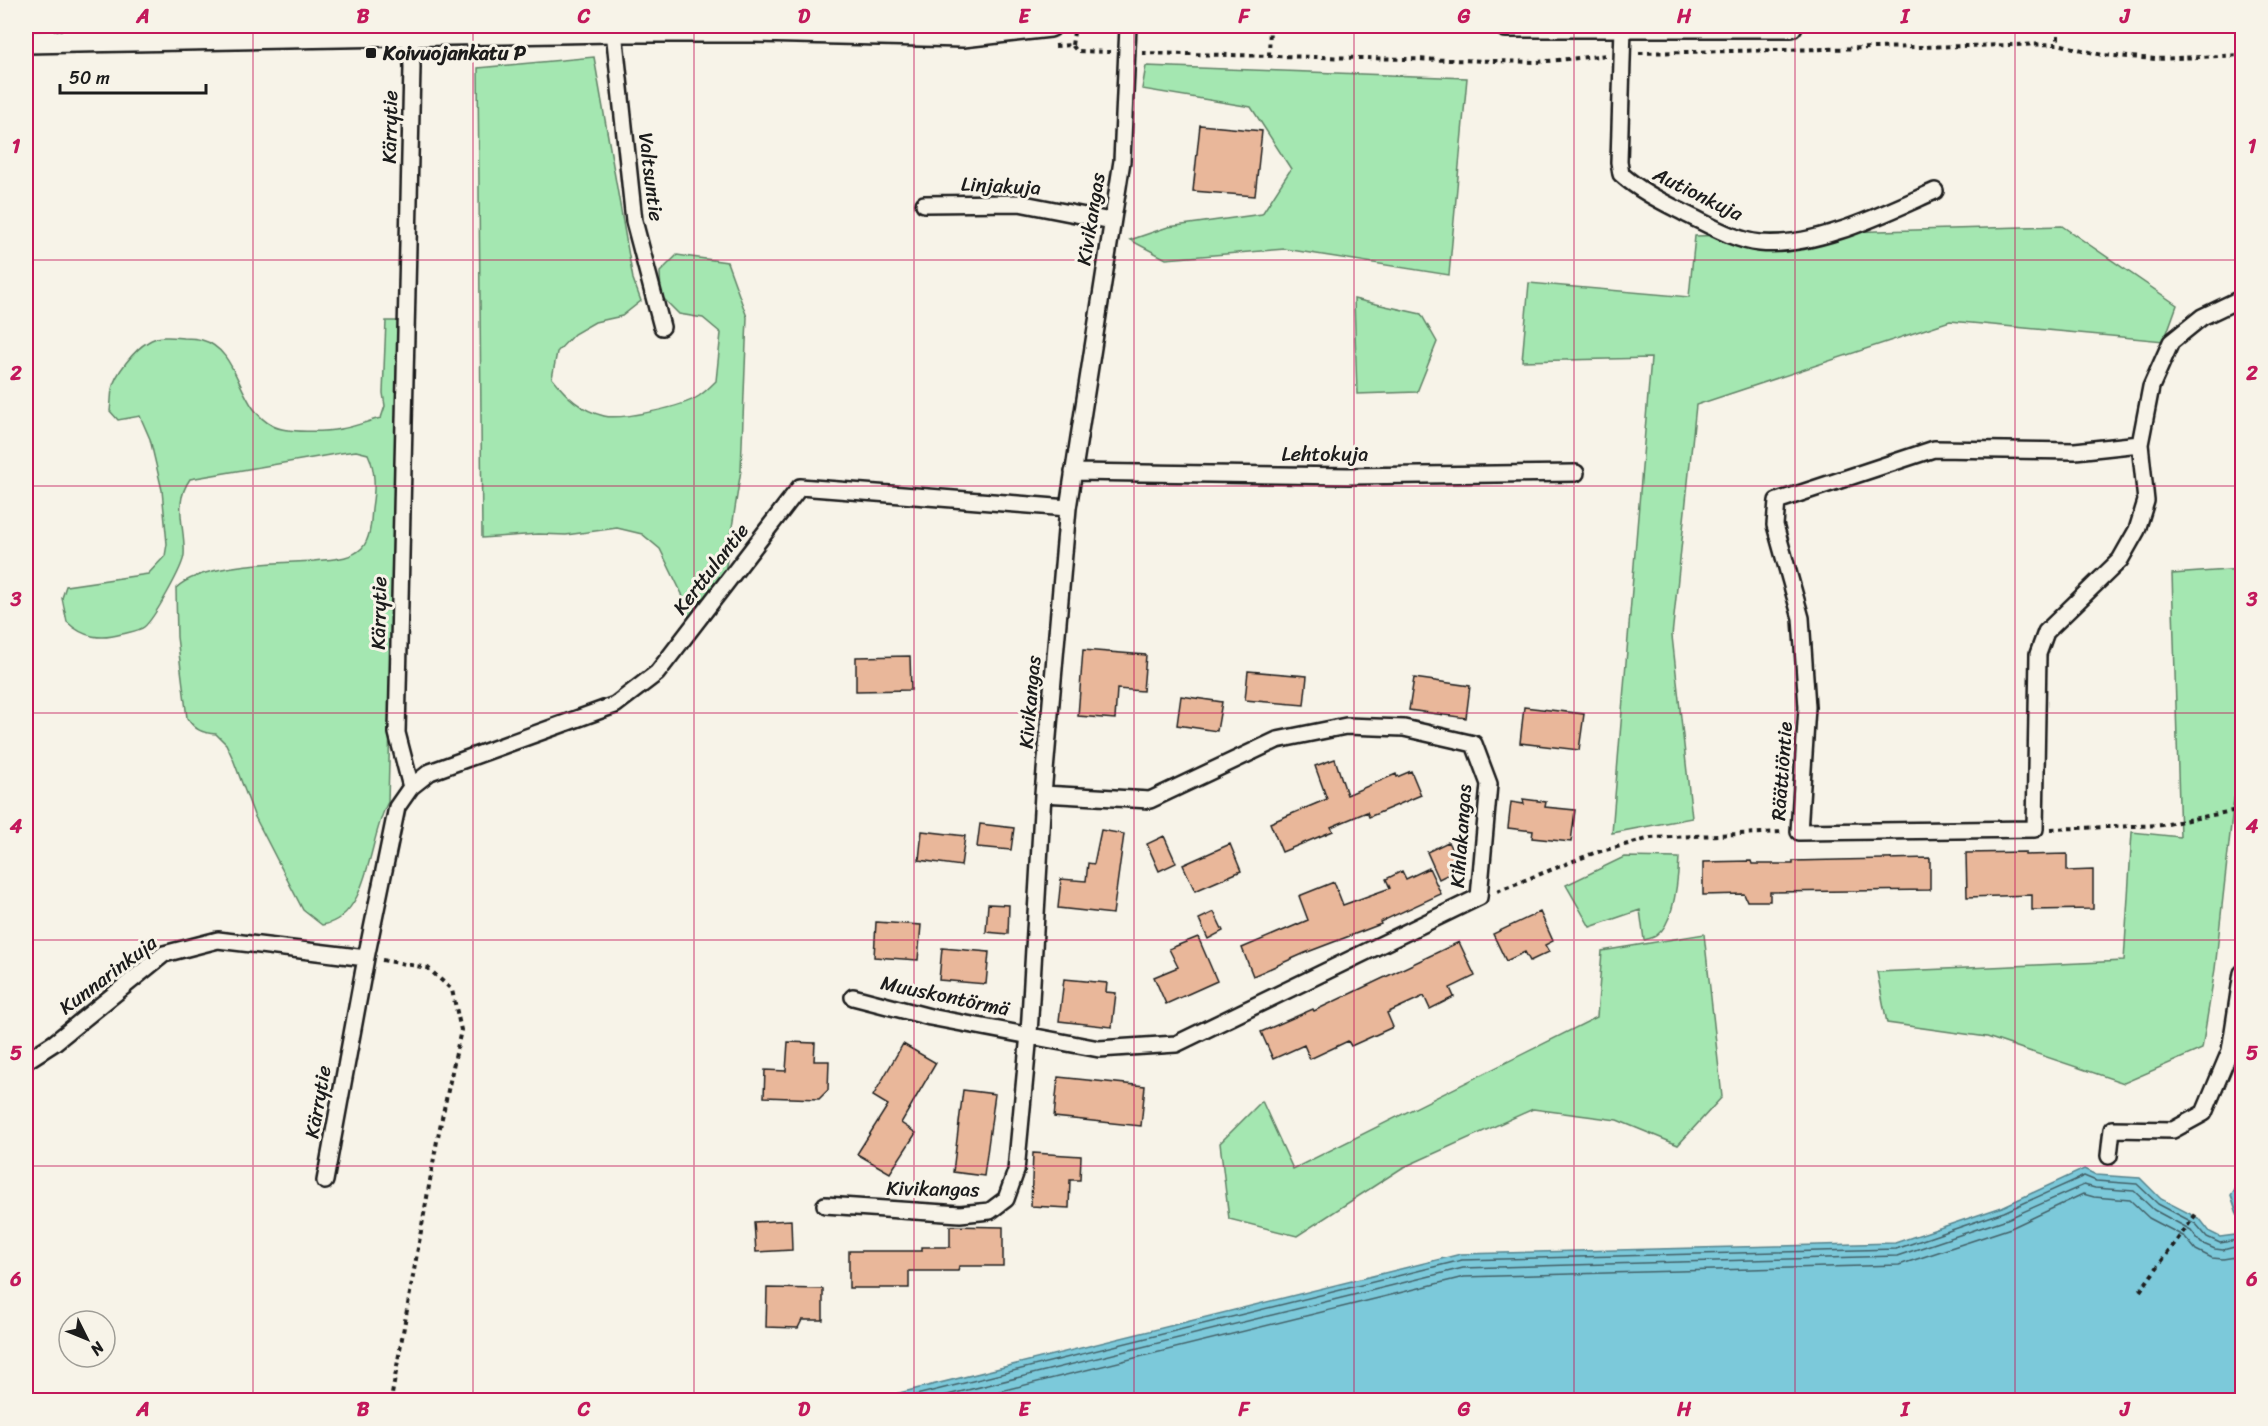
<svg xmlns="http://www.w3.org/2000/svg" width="2268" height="1426" font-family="Sriracha,sans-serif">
	<rect width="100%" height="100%" fill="#f7f3e8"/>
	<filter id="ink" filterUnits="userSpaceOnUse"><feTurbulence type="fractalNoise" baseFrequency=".0167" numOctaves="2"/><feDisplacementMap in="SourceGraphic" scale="12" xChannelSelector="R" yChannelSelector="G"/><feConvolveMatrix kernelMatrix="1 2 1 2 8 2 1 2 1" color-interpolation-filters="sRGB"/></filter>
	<g filter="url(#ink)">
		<path fill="#a4e7b1" stroke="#608266" stroke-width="1.5" d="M594,57L633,279L641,301L622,316L595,322L574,334L557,352L552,378C567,397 580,410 604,416C621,420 683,407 699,396C705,392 711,386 716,381L721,333L703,318L679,314L661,296L660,272L677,255L727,262L747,317L741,470L723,585L689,620L682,594L660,549L642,534L617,528L566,535L538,534L482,538L478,68Z
			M1146,66L1467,78L1449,275L1285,249L1166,259L1130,240L1168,227L1262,214L1291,169L1251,107L1142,89Z
			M2062,226L2177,305L2164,341L1950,321L1696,405L1672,636L1692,818L1612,833L1651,358L1522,361L1529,283L1689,297L1695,236Z
			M1354,299L1421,314L1437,342L1417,392L1357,394Z
			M386,321H400L388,802C368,837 371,917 322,925L303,910L254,815L233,759L226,744L216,734C202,733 195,730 187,718L177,637L176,588C202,563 278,563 314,561C330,559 350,560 362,548C371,538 371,520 372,508C375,489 376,471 368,454L356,451L341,453L190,479C172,505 186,528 184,555C183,567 154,619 144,627C139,631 129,632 122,634C101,640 84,638 67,622L62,598L66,586L148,574L165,556L167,544L162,490L150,439L140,416L118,420L110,411C111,404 111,396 112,389C115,374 135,349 148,342C159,335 172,337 184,338C189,338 196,338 202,340C240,350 237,408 273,426C286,433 326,432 341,429C354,427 368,421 381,418L385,406L383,393Z
			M2242,569V797L2234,798L2215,969L2202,1049L2124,1083L1987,1037L1887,1023L1877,972L2124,961L2132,832L2180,837L2172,574Z
			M1624,857L1679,858C1678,878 1675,922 1657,935C1654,938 1648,939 1644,940L1640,910L1590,927L1566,885Z
			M1704,934L1722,1097L1678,1145L1617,1120L1533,1109L1402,1168L1297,1236L1229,1219L1220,1143L1262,1101L1293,1169L1597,1017L1602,951Z"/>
		<path fill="#7cc9da" stroke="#56848e" stroke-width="1.5" d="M2084,1169L2096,1175L2140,1178L2161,1199L2200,1219L2210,1232L2220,1237L2235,1235L2240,1223L2231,1195L2242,1178V1400H871L1461,1254L1895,1243L2002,1207Z"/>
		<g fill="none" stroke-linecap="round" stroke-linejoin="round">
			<path stroke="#426168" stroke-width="1.5" d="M896,1400L1462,1260L1896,1249L2004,1212L2084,1176L2096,1181L2137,1184L2158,1204L2196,1224L2207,1237L2220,1243L2237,1240L2242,1232
				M927,1400L1463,1268L1897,1256L2007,1219L2084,1185L2095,1188L2134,1191L2154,1210L2191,1230L2201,1243L2215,1249L2223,1250L2242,1245
				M964,1400L1464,1277L1899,1265L2011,1228L2083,1194L2094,1197L2130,1200L2149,1218L2185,1237L2196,1250L2212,1258L2223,1259L2242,1256"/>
		</g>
		<path fill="#e9b79a" stroke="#1c1c1c" stroke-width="1.5" d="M1200,125L1262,131L1255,196L1193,191Z
			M1083,650L1146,655L1143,691L1117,689L1115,719L1078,716Z
			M910,656L911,690L856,691V657Z
			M1248,671L1307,676L1304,705L1245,700Z
			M1414,678L1470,686L1466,718L1409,710Z
			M1181,696L1222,702L1217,731L1177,725Z
			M1524,707L1584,714L1579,750L1520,743Z
			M1335,759L1347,795L1396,774L1397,777L1411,771L1421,795L1369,817L1367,812L1331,827L1333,831L1282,852L1270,823L1327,799L1315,766Z
			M1523,799L1546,802L1545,807L1575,810L1571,842L1532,838L1533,831L1508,828L1511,802L1524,804Z
			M980,824L1014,828L1011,850L977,847Z
			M1101,830L1124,834L1113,914L1058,908L1061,879L1086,881L1088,863L1094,864Z
			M922,831L965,836L961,866L919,860Z
			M1164,836L1176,863L1159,871L1147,844Z
			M1448,842L1461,868L1439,879L1427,852Z
			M1230,844L1241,871L1195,891L1183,865Z
			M2025,852V855L2067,854V871L2093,870V909L2032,910V895L1967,897L1966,853Z
			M1930,858V890L1770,892V901H1747L1744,894L1703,895V862L1751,861L1752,864H1793V861Z
			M1429,868L1441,894L1380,922L1381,924L1305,953L1253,976L1242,948L1308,920L1299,896L1334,882L1343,905L1390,888L1386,879L1402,871L1406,879Z
			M988,904L1009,905L1008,934L986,932Z
			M1214,912L1223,931L1208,939L1199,919Z
			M1540,912L1553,941L1545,945L1549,952L1530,961L1525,952L1506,961L1493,934Z
			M876,922L921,925L918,960L874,957Z
			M1198,937L1217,981L1166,1004L1154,977L1178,967L1169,949Z
			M1459,942L1475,976L1450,988L1454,997L1430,1009L1424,996L1387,1013L1393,1027L1351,1046L1348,1041L1310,1059L1304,1045L1273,1059L1261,1032L1313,1009L1314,1011Z
			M942,948L989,952L986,984L939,980Z
			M1064,979L1107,983L1106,992L1116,993L1112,1027L1059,1021Z
			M788,1042L815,1043L814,1061H829L828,1090L819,1099L764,1097L765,1070L786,1071Z
			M903,1044L936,1063L901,1123L916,1133L890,1173L857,1154L888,1105L873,1096Z
			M1058,1077L1145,1086L1141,1126L1054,1117Z
			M963,1090L995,1094L984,1176L953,1172Z
			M1033,1153L1081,1156L1080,1180H1070L1069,1208L1031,1206Z
			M791,1220L792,1250L756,1252L754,1222Z
			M950,1226L1003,1227V1266H959L958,1271H909V1288H849V1251H922V1247H950Z
			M767,1288L823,1289V1320H802L798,1328L766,1327Z"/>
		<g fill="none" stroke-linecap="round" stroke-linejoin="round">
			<defs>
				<path id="street" d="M1623,27L1619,162L1621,174C1641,192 1665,203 1688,215C1711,226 1734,240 1760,243C1816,248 1885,213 1935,191
					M614,31L634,221L662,327
					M924,204L1019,203L1111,221
					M2140,444L2075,451L1934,449L1777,501L1775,525L1801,618L1807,707L1799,832L2035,829L2038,654L2046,632L2120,560L2137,530L2146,501L2140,444L2151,387L2171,342L2202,317L2242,298
					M1073,472L1348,476L1576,473
					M411,787L430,772L615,705L657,673L800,487L1068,508
					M853,997L930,1017L1099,1049L1176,1044L1479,897L1489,784L1474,744L1404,728L1346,726L1277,740L1150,800L1043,794
					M26,1061L54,1043L164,954L218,940L366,958
					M2109,1156L2112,1129L2173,1130L2204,1113L2230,1051L2242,973
					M325,1181L366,958L397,807L411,787L397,733L412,67L410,34
					M825,1205L960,1214L990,1211L1006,1199L1016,1171L1029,1034L1043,794L1068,508L1122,161L1128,26"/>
				<path id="secondary" d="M1506,26H1791
					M26,42L614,31H753L963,36L1050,26"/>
			</defs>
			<use href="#street" stroke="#1c1c1c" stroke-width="20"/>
			<use href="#secondary" stroke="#1c1c1c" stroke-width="26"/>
			<path stroke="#1c1c1c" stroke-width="4" stroke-dasharray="4.5 4.5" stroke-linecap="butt" d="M2058,26V44
				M1072,45L1075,26
				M1055,46L1072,45L1077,51L1110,52
				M1142,53L1538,62L1608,55
				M1639,53L2058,44L2102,55L2156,59L2242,55
				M1269,56L1270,26
				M2051,829L2163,825L2242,809
				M1497,891L1594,853L1651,838L1783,832
				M382,960L428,968L452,990L461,1030L437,1141L391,1400
				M2140,1291L2196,1214"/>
			<use href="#street" stroke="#f7f3e8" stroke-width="15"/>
			<use href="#secondary" stroke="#f7f3e8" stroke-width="21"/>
		</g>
	</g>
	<path fill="none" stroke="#c2185b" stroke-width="1.5" stroke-opacity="0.55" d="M253,26V1400M473,26V1400M694,26V1400M914,26V1400M1134,26V1400M1354,26V1400M1574,26V1400M1795,26V1400M2015,26V1400M26,260H2242M26,486H2242M26,713H2242M26,940H2242M26,1166H2242"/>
	<rect fill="#1c1c1c" stroke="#f7f3e8" stroke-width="2" x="365" y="47" width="12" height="12" rx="3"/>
	<g text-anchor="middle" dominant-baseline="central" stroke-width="6" stroke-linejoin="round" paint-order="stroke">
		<g font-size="20" font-weight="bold" fill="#1c1c1c" stroke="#f7f3e8" text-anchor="start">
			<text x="383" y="53">Koivuojankatu P</text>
		</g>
		<g font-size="20" fill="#1c1c1c" stroke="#f7f3e8">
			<text transform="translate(390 127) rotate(-89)">Kärrytie</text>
			<text transform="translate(651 177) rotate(83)">Valtsuntie</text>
			<text transform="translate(1001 186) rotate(3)">Linjakuja</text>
			<text transform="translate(1698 194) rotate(26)">Autionkuja</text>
			<text transform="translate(1091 219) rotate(-81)">Kivikangas</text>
			<text x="1325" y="454">Lehtokuja</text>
			<text transform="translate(711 569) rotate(-52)">Kerttulantie</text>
			<text transform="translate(379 613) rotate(-89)">Kärrytie</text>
			<text transform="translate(1030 702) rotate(-85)">Kivikangas</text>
			<text transform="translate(1782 771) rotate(-86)">Räättiöntie</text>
			<text transform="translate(1461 836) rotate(-86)">Kihlakangas</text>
			<text transform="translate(108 975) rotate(-37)">Kunnarinkuja</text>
			<text transform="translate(945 996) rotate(12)">Muuskontörmä</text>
			<text transform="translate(318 1102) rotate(-80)">Kärrytie</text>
			<text transform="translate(933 1189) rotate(1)">Kivikangas</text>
		</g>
	</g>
	<rect width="2268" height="1426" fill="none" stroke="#f7f3e8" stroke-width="66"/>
	<g transform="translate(87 1339) rotate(133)"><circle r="28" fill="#f7f3e8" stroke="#9f9d96" stroke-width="1.5"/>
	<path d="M0-4.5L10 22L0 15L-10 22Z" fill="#1c1c1c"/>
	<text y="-9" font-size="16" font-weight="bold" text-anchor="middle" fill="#1c1c1c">N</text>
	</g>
	<path d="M60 84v9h146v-9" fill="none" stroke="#1c1c1c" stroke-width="3"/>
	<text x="69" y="84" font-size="18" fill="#1c1c1c" stroke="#f7f3e8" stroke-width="4.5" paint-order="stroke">50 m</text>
	<rect x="33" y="33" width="2202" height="1360" fill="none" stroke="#c2185b" stroke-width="2"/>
	<g font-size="20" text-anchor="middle" font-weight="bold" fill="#c2185b">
		<text x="143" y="23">A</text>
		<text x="363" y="23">B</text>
		<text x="584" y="23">C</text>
		<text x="804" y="23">D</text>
		<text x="1024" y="23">E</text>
		<text x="1244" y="23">F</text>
		<text x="1464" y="23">G</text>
		<text x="1684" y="23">H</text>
		<text x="1905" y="23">I</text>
		<text x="2125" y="23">J</text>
		<text x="16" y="153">1</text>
		<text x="2252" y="153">1</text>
		<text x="16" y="380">2</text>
		<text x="2252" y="380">2</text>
		<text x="16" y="606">3</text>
		<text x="2252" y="606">3</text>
		<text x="16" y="833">4</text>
		<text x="2252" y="833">4</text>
		<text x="16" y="1060">5</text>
		<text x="2252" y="1060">5</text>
		<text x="16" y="1286">6</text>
		<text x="2252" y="1286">6</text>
		<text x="143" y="1416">A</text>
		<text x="363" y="1416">B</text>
		<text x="584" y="1416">C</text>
		<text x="804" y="1416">D</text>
		<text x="1024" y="1416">E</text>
		<text x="1244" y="1416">F</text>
		<text x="1464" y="1416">G</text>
		<text x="1684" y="1416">H</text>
		<text x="1905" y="1416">I</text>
		<text x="2125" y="1416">J</text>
	</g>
</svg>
